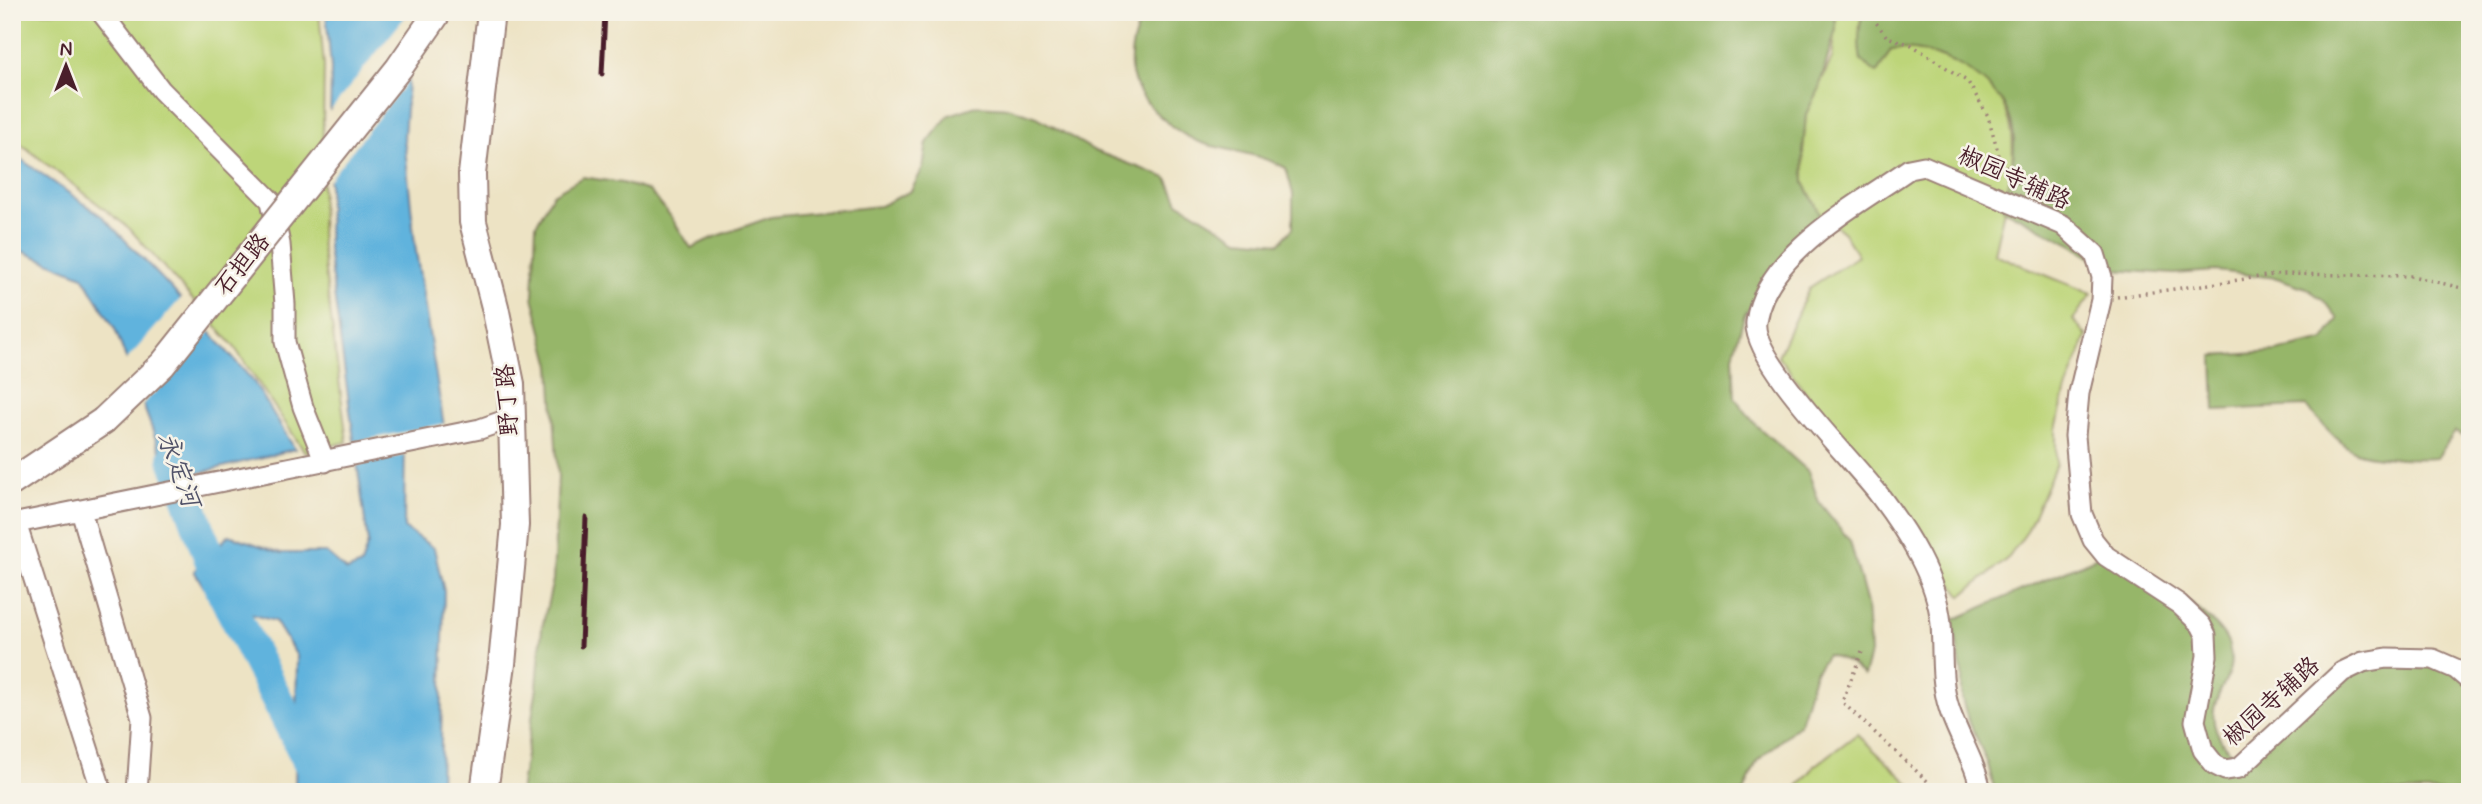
<svg xmlns="http://www.w3.org/2000/svg" width="2482" height="804" font-family="Mynerve,'LXGW WenKai TC',sans-serif">
	<rect width="100%" height="100%" fill="#f7f3e8"/>
	<filter id="ink" filterUnits="userSpaceOnUse"><feTurbulence type="fractalNoise" baseFrequency=".0143" numOctaves="2"/><feDisplacementMap in="SourceGraphic" scale="14" xChannelSelector="R" yChannelSelector="G"/><feConvolveMatrix kernelMatrix="1 2 1 2 8 2 1 2 1" color-interpolation-filters="sRGB"/></filter>
	<filter id="wash" filterUnits="userSpaceOnUse"><feTurbulence type="fractalNoise" baseFrequency=".00686" numOctaves="4" result="noise"/><feDisplacementMap in="SourceGraphic" scale="28" xChannelSelector="R" yChannelSelector="G"/><feGaussianBlur stdDeviation="1.57" result="paint"/><feColorMatrix in="noise" values="0 0 0 0 0 0 0 0 0 0 0 0 0 0 0 0 0 1.4 0 .05"/><feComposite in="paint" operator="in"/></filter>
	<g filter="url(#wash)">
		<rect width="100%" height="100%" fill="#ede3c4"/>
		<path fill="#bdd579" stroke="#847a52" stroke-width="2" d="M12,12H319L324,66L321,241L347,442L305,452L233,345L129,228L12,137Z
			M1835,12H1863L1859,27L1883,64L1891,50C1912,46 1938,55 1958,64C2042,102 2008,186 1994,254L2092,294L2073,320L2087,336L2065,393L2056,429V464L2028,530L2009,557L1962,596L1778,356L1809,288L1858,256L1844,233L1820,213L1804,183L1803,150L1806,114L1832,58L1836,29Z
			M1857,734L1918,792H1793L1815,766Z"/>
		<path fill="#96b669" stroke="#706a4a" stroke-width="2" d="M1144,12L1250,15L1298,12H1835L1836,29L1819,88L1806,114L1803,150L1804,183L1820,213L1744,316L1733,356L1735,398L1756,425L1808,471L1819,502L1850,541L1867,604L1870,654L1864,676L1850,663L1827,655L1815,672L1800,724L1757,761L1744,792H520L537,687L542,628L553,580L558,477L551,366L533,297L536,225L553,194L583,177L622,183L649,191L669,214L691,248L712,238L771,217L880,206L911,191L923,168L927,143L949,115L976,106L1011,108L1037,117L1095,151L1167,178L1178,202L1239,239L1280,243L1293,228V194L1286,168C1259,154 1236,152 1208,145C1191,140 1175,130 1162,118C1124,85 1124,56 1144,12Z
			M1863,12H2470V439L2455,432L2437,458C2419,459 2369,459 2354,451C2335,440 2321,422 2306,406L2215,410L2213,356L2276,352L2324,340L2338,319L2322,299L2306,288L2277,278L2216,271L2174,274L2112,270L2071,244L2003,209C2009,179 2020,147 2010,118C1996,77 1932,43 1891,50L1877,73L1861,61C1858,44 1858,29 1863,12Z
			M2112,547C2140,571 2220,615 2229,646C2241,686 2192,700 2225,746C2231,755 2239,755 2248,751L2369,664L2470,669V792H1995L1988,764L1968,719L1962,699V674L1953,620L2091,560Z"/>
		<path fill="#61b3dd" stroke="#566984" stroke-width="2" d="M326,12H413L404,137L415,245L444,426L405,435L404,528L434,548L444,591L440,792H295L297,656L275,621L214,604L194,571L229,535L281,553H326L347,571L361,565L368,543L328,249L331,68Z
			M12,153L103,217L171,288L254,382L295,449L171,480L115,329L83,276L12,247Z"/>
		<path fill="#ede3c4" d="M409,12H416L412,75L325,185L326,116Z
			M183,296L212,329L187,361L140,407L124,363Z
			M447,423V427L409,437V454L353,466L350,443Z"/>
		<g fill="none" stroke-linecap="round" stroke-linejoin="round">
			<path stroke="#61b3dd" stroke-width="32" d="M174,459L220,587L324,792"/>
		</g>
	</g>
	<g filter="url(#ink)">
		<g fill="none" stroke-linecap="round" stroke-linejoin="round">
			<defs>
				<path id="minor" d="M101,12L161,90L271,201L280,244L285,304V342L303,407L325,462
					M81,511L142,718L137,792
					M16,523L102,792
					M12,524L480,429L511,418
					M1981,792C1977,765 1957,734 1949,708C1940,680 1943,652 1941,624C1937,578 1907,532 1880,496C1855,462 1751,360 1756,322C1765,253 1858,205 1909,169L1924,166L2063,225L2095,254L2102,277L2101,300L2079,393L2075,436L2082,514L2093,540L2106,556L2179,604L2201,625L2206,635L2207,656L2195,721L2203,750L2215,765L2225,770L2239,768L2342,672L2363,662L2387,658L2433,659L2456,669L2470,681"/>
				<path id="major" d="M12,482L103,421
					M484,792L502,664L515,525L511,384L495,307L473,222L472,174L491,12"/>
			</defs>
			<use href="#minor" stroke="#9c8178" stroke-width="23"/>
			<use href="#major" stroke="#9c8178" stroke-width="30"/>
			<path stroke="#9c8178" stroke-width="3.5" stroke-dasharray="2 5" stroke-linecap="butt" d="M1868,12L1887,37L1912,45L1968,82L1988,116L2000,159L2021,186
				M2117,297L2281,274L2412,276L2470,290
				M1862,652L1842,702L1939,792"/>
			<use href="#minor" stroke="#fff" stroke-width="19"/>
			<use href="#major" stroke="#fff" stroke-width="26"/>
			<path stroke="#4a1f2b" stroke-width="5" d="M602,74L605,12
				M581,646L586,517"/>
			<defs>
				<path id="major-bridge" d="M103,421L163,364L399,68L438,12"/>
			</defs>
			<use href="#major-bridge" stroke="#9c8178" stroke-width="30" stroke-linecap="butt"/>
			<use href="#major-bridge" stroke="#fff" stroke-width="26"/>
		</g>
	</g>
	<g text-anchor="middle" dominant-baseline="central" stroke-width="5" stroke-linejoin="round" paint-order="stroke">
		<g font-size="24" fill="#4a1f2b" stroke="#f7f3e8">
			<text transform="translate(2014 179) rotate(24)">椒园寺辅路</text>
			<text transform="translate(243 265) rotate(-51)">石担路</text>
			<text transform="translate(508 400) rotate(-94)">野丁路</text>
			<text transform="translate(2272 702) rotate(-42)">椒园寺辅路</text>
		</g>
		<g font-size="26" font-style="italic" fill="#525369" stroke="#f7f3e8">
			<text transform="translate(178 470) rotate(70)">永定河</text>
		</g>
	</g>
	<rect width="2482" height="804" fill="none" stroke="#f7f3e8" stroke-width="42"/>
	<g transform="translate(66 66)" stroke="#f7f3e8" stroke-width="5" paint-order="stroke">
	<path d="M0-5L12 26L0 18L-12 26Z" fill="#4a1f2b"/>
	<text y="-10" font-size="19" font-weight="bold" text-anchor="middle" fill="#4a1f2b">N</text>
	</g>
</svg>
